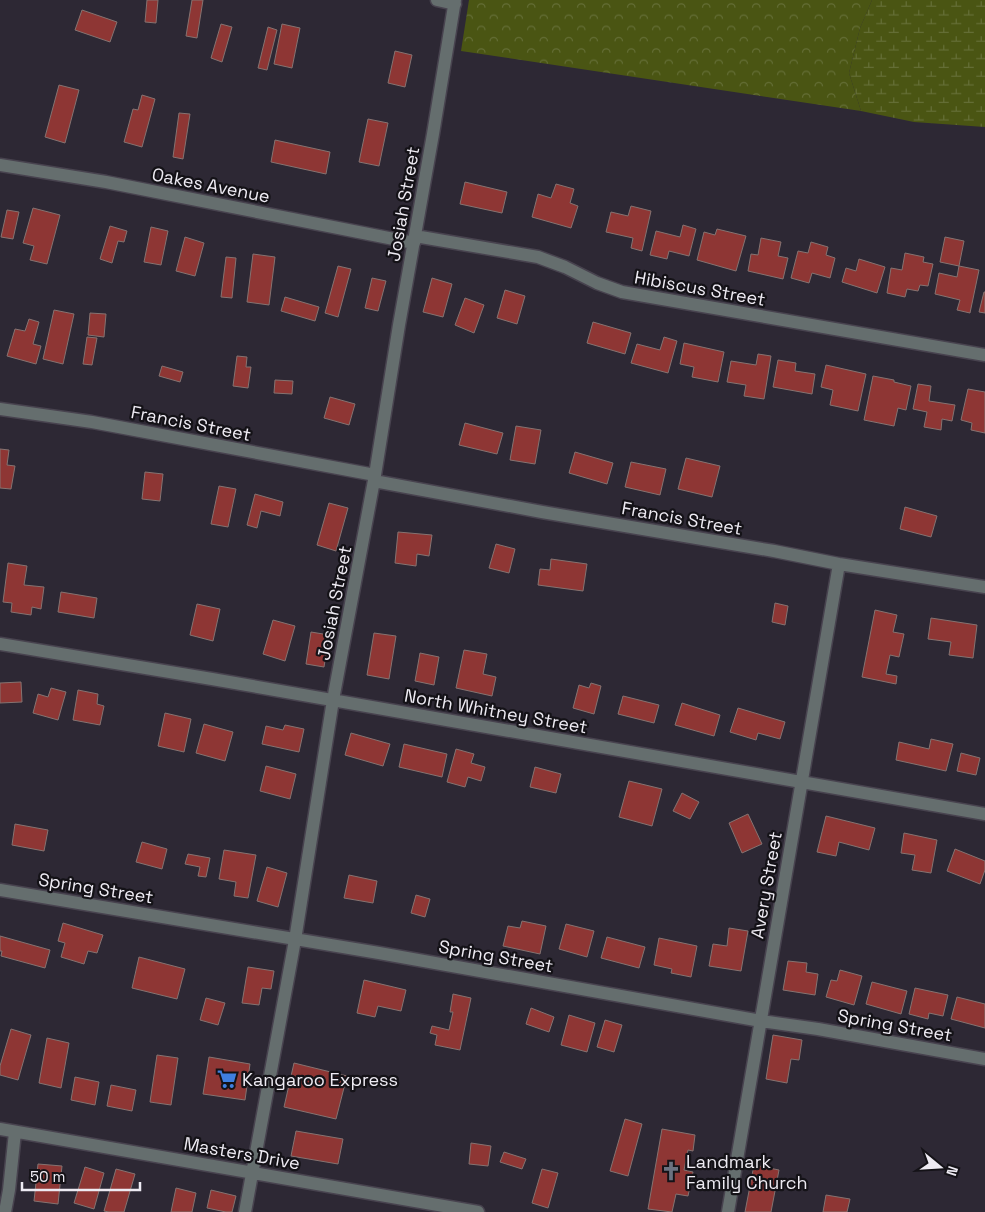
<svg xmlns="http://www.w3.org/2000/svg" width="985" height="1212" font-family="'Space Grotesk',sans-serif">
	<defs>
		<pattern id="forest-crowns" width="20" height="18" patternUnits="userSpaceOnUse" patternTransform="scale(1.25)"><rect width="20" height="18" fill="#4a5513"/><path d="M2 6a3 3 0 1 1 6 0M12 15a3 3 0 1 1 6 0" fill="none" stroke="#646e36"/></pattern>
		<pattern id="wetland-marsh" width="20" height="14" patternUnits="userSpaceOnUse" patternTransform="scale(1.25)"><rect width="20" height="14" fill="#4a5513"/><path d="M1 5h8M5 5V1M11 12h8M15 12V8" fill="none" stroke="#646e36"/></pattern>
	</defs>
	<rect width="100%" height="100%" fill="#2d2834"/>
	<path fill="url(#forest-crowns)" d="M469,0H872L860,28L849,73L861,111L461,51Z"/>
	<path fill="url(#wetland-marsh)" d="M872,0H985V127L914,122L861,111L849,73L860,28Z"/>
	<path fill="#8e3634" stroke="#857371" d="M147,0H158L156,23L145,22Z
		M192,0H203L197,38L186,36Z
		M82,10L117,22L110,42L75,30Z
		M221,24L232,27L222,62L211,58Z
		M282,24L300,28L292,68L274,64Z
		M268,27L277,30L267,70L258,68Z
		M395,51L412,55L405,87L388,83Z
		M59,85L79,90L65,143L45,137Z
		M142,95L155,99L142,147L124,142L133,109L138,110Z
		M179,113L190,114L183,159L173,157Z
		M368,119L388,123L379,166L359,162Z
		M275,140L330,152L326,174L271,162Z
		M465,182L507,192L502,213L460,204Z
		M556,184L574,189L570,203L578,206L571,228L532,217L538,194L551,198Z
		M631,206L651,211L642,251L631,248L633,238L606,232L611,212L628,216Z
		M33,208L60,215L47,264L30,260L34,246L23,243Z
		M7,210L19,212L13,239L1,237Z
		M683,225L696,229L689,256L669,251L667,259L650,255L656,231L680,237Z
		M110,226L127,231L124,242L118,241L112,263L100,259Z
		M151,227L168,231L161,265L144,262Z
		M717,229L746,236L736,271L697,260L704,232L715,235Z
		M185,237L204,243L195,276L176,271Z
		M945,237L964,241L959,266L940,262Z
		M761,238L781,242L778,256L788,258L783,279L748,271L751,254L758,255Z
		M811,242L828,247L826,255L835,258L830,278L812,273L809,283L791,278L798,251L808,253Z
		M905,253L924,257L923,262L933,264L928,286L920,285L918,291L907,289L905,297L887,293L891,268L902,270Z
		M253,254L275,257L269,305L247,302Z
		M226,257L236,258L232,298L221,297Z
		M859,259L885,267L877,293L842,282L846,268L856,271Z
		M338,266L351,269L338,317L325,313Z
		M959,266L979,270L970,313L957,310L960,300L935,294L939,273L957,277Z
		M372,278L386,281L378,311L365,308Z
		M432,278L452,284L443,317L423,312Z
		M505,290L525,296L517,324L497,318Z
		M984,292H985V313L979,312Z
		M285,297L319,307L315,321L281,311Z
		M465,298L484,305L474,333L455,325Z
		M54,310L74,314L63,364L43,359Z
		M90,313L106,314L104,337L88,335Z
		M29,319L39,322L33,344L41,346L36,364L7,356L15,329L25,331Z
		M593,322L631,333L625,354L587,343Z
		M87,337L97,338L92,365L83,364Z
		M664,337L677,341L668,373L631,363L637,344L660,350Z
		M684,343L724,352L718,382L692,377L694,367L680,364Z
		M758,354L771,356L764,399L744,396L746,385L727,382L731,361L756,365Z
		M237,356L247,357L246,367H251L248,388L233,386Z
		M778,360L796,363L795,371L815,374L812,394L773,387Z
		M826,365L866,374L858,411L830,405L833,390L821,387Z
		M162,366L183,372L180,382L159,376Z
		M873,376L894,380V382L911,386L906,410L898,408L894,426L864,420Z
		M275,380L293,381L292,394L274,393Z
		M918,384L931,386L929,401L955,405L952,421L942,419L941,430L924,427L927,412L913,409Z
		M968,389L985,392V433L971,430L972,423L961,420Z
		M330,397L355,404L349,425L324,418Z
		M465,423L503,433L497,454L459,445Z
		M516,426L541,430L535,464L510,460Z
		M0,449L9,450L7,465L15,466L11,489L0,488Z
		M575,452L613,463L607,484L569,473Z
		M686,458L720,466L712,497L678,489Z
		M631,462L666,469L660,495L625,487Z
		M145,472L163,474L160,501L142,499Z
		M219,486L236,489L228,527L211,524Z
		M255,494L283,502L280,516L261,511L257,528L247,525Z
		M329,503L348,508L336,551L317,545Z
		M905,507L937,516L931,537L900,529Z
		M398,532L432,535L429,556L417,554L416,566L395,563Z
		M496,544L515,549L509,573L489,568Z
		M551,559L587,564L583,591L538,585L540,569L550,570Z
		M8,563L27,566L24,585L44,587L41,609L32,607L31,615L11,612L12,603L3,602Z
		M61,592L97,598L94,618L58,612Z
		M775,603L788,606L785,625L772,622Z
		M197,604L220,609L213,641L190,635Z
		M875,610L897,615L893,632L904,634L899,657L890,655L886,674L897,676L896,684L862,677Z
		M931,618L977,625L973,658L949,655L951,642L928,639Z
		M273,620L295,626L285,661L263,654Z
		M311,632L329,635L324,667L306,664Z
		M374,633L396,636L389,679L367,675Z
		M464,650L487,654L483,674L496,677L492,696L456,688Z
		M420,653L439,657L434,685L415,681Z
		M21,682L22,702L0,703V683Z
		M591,683L601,686L594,714L573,708L579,685L589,688Z
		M51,688L66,692L58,720L33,713L38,694L48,697Z
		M78,690L98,694L97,704L104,706L100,725L73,720Z
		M623,696L659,705L654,723L618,714Z
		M682,703L720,715L714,736L675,725Z
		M738,708L785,722L780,739L758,733L756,740L730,732Z
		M165,713L191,719L184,752L158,746Z
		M204,724L233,732L225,761L196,753Z
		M285,725L304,729L299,752L262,744L266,726L283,730Z
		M351,733L390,744L383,766L345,755Z
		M931,739L953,744L946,771L896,760L899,742L929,749Z
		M404,744L447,754L442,777L399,767Z
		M456,749L474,754L471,763L485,767L481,781L468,777L465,787L447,782Z
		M961,753L980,758L976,775L957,771Z
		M266,766L296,774L290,799L260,791Z
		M535,767L561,774L556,793L530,787Z
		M629,781L662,789L652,826L619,817Z
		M682,793L699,802L690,819L673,811Z
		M748,814L762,844L742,853L729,823Z
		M826,816L875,828L869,850L839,842L836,856L817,852Z
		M15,824L48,830L44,851L12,845Z
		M904,833L937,840L931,873L912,870L915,855L901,853Z
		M142,842L167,849L162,869L136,862Z
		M955,849L985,861V870L980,884L947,871Z
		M224,850L256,855L248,898L234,896L236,882L219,879Z
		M188,854L210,858L206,877L198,876L200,867L185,864Z
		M267,867L287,873L278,907L257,901Z
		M349,875L377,881L373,903L344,898Z
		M416,895L430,899L425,917L411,913Z
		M522,921L546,926L540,954L503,946L508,926L520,928Z
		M63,923L103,935L97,953L88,951L84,964L61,957L65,943L58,941Z
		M566,924L594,931L587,957L559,949Z
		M729,928L748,931L741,971L709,966L713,944L727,946Z
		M0,936L50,950L45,968L1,956L2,951H0Z
		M607,937L645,947L639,968L601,958Z
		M659,938L697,946L691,977L671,973L672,969L654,965Z
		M139,957L185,969L177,999L132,988Z
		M788,961L807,963L806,972L818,974L815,995L783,990Z
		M248,967L274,971L271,989L262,988L259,1005L242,1003Z
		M840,970L862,976L854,1005L826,997L831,980L837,981Z
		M364,980L406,990L401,1011L378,1006L375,1017L357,1013Z
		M872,982L907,991L901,1014L866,1004Z
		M915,988L948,995L943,1016L929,1013L928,1019L909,1014Z
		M453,994L471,998L460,1050L435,1045L437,1035L430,1033L432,1026L449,1030L453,1012H450Z
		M957,997L985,1004V1028L951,1019Z
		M206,998L225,1003L218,1025L200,1020Z
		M531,1008L554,1017L549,1032L526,1024Z
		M569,1015L595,1023L587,1052L561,1045Z
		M605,1020L622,1025L614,1052L597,1047Z
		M11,1029L31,1035L18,1080L0,1075V1066Z
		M773,1035L802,1040L799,1060L791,1059L787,1083L766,1079Z
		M47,1038L69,1043L61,1088L39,1083Z
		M157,1055L178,1058L171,1105L150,1102Z
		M209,1057L250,1064L245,1100L203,1094Z
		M294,1063L347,1076L336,1119L284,1107Z
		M75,1077L99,1082L95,1105L71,1100Z
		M111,1085L136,1090L132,1111L107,1106Z
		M625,1119L642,1124L628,1176L610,1171Z
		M662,1129L695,1135L693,1151L688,1150L684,1170L693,1172L688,1196L676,1194L672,1212L648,1209Z
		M296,1131L343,1139L338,1164L291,1156Z
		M471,1143L491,1146L488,1166L469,1164Z
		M504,1152L526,1159L522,1169L500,1162Z
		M38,1164L62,1166L58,1204L34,1201Z
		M754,1165L779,1170L771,1212H745Z
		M85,1167L104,1173L94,1209L74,1203Z
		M116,1169L135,1174L124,1212H109L104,1211Z
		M542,1169L558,1173L548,1208L532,1203Z
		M176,1188L196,1193L192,1212H171Z
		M211,1190L236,1196L232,1212H226L207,1208Z
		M826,1195L850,1199L847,1212H823Z"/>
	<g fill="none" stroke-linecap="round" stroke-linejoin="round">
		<defs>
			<path id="minor" d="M437,0L455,4
				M0,165L106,182L414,243
				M415,236L538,257L565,267L597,283L622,292L985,355
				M0,409L92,422L375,475
				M374,481L542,512L774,551L839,564L985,587
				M0,644L212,679L985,814
				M0,890L379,953L761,1021L818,1029L985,1059
				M0,1129L478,1212
				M5,1212L9,1190L15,1132
				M245,1212L295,940L333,700L375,475L399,325L433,134L455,0
				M728,1212L839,564"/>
		</defs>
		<use href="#minor" stroke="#48434f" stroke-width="15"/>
		<use href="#minor" stroke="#656e6e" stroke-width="12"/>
	</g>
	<defs>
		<symbol id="supermarket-bare" viewBox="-9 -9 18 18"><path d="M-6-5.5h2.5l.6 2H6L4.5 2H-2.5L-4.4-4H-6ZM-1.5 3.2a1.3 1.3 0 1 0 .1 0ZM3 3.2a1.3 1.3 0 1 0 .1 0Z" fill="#3f7fe0" stroke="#141217" stroke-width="2.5" paint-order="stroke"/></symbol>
		<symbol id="church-bare" viewBox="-9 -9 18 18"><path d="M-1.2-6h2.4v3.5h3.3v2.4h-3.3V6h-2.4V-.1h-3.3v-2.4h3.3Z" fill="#6b7280" stroke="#141217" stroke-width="2.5" paint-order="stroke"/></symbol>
	</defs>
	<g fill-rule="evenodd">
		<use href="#supermarket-bare" x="213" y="1065" width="28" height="28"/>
		<use href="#church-bare" x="657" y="1157" width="28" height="28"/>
	</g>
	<g text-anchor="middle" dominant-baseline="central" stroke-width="4.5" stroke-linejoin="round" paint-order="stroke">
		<g font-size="18" fill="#eeebf3" stroke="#141217">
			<text transform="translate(211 185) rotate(11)">Oakes Avenue</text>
			<text transform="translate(403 204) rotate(-80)">Josiah Street</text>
			<text transform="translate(700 288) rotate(10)">Hibiscus Street</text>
			<text transform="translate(191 423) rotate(11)">Francis Street</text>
			<text transform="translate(682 518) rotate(10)">Francis Street</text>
			<text transform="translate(334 603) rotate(-79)">Josiah Street</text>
			<text transform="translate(496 711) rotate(10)">North Whitney Street</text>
			<text transform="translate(766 885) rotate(-80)">Avery Street</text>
			<text transform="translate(96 888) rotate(9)">Spring Street</text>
			<text transform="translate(496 956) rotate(10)">Spring Street</text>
			<text transform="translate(895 1025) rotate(10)">Spring Street</text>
			<text transform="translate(242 1153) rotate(10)">Masters Drive</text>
		</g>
		<g font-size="18" fill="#eeebf3" stroke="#141217" text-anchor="start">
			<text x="242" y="1079">Kangaroo Express</text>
			<text x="686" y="1161">Landmark<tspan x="686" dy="21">Family Church</tspan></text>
		</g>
	</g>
	<g transform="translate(940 1167) rotate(108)" stroke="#141217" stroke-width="4" paint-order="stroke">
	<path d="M0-4L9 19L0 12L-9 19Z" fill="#eeebf3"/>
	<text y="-8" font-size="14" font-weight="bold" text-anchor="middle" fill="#eeebf3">N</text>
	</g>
	<path d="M22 1182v8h118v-8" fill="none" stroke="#eeebf3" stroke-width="2.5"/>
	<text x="30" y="1182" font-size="15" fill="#eeebf3" stroke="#141217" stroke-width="4" paint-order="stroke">50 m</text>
</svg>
